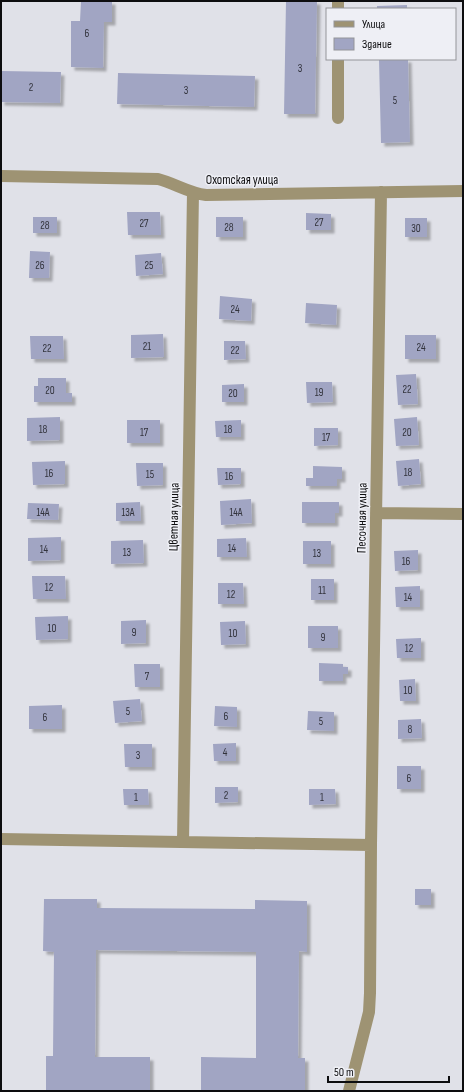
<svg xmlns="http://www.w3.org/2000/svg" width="464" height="1092" font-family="'Sofia Sans Condensed',sans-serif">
	<defs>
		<filter id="shadow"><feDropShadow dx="3.5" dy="3.5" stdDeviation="1" flood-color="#0004"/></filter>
	</defs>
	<rect width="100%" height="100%" fill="#e0e1e8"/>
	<path fill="#a1a5c3" filter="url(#shadow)" d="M81,1H112V22H104L103,68L71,67V21H80Z
		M286,1H317L315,114H284Z
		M407,5V9H377V6Z
		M379,59H408L410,142L381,143Z
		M1,71L61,72L60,103L1,102Z
		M118,73L255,76L254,107L117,104Z
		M127,212H160L161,235H128Z
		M306,213L331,214V230H306Z
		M33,217H57V233H33Z
		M216,217H243V237H216Z
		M405,218H427V237H405Z
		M30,251L50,252L49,278H29Z
		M161,253L163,274L136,276L135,255Z
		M220,296L252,299L251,321L219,319Z
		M306,303L337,305L336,325L305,323Z
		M163,334L164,357L131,358V335Z
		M405,335H436V359H405Z
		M30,336H63L64,359H31Z
		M224,341H245L246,359L224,360Z
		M416,374L418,404L398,405L396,375Z
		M38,378H66V393H72V402H34V386H38Z
		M306,382H332L333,402L307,403Z
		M244,384V402H222V385Z
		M60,417V440L27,441V418Z
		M417,417L419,445L396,446L394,419Z
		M127,420H160V443H127Z
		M241,420V437H216L215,421Z
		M314,428H338V445L314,446Z
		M419,459L421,484L398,486L396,461Z
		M65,461V484L33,485L32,462Z
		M136,463H163V485L137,486Z
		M313,466L342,467V479H337V486H306V478H313Z
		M217,468H241V484L218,485Z
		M251,499L252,523L221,525L220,501Z
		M140,502L141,521H116V503Z
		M302,502H339V513H335V523H302Z
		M28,503L59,504L58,520L27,519Z
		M61,537V560L28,561V538Z
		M246,538L247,557H217V539Z
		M143,540L144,563L111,564V541Z
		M303,541H331V564H303Z
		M418,550V570L395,571L394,551Z
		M32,576H65L66,599H33Z
		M311,579H334V600H311Z
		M218,583H243L244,604H218Z
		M420,586V607H396L395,587Z
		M68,616V639L36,640L35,617Z
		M146,620V643L121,644V621Z
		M245,621L246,644L221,645L220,622Z
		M308,626H338V648H308Z
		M421,638V658H397L396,639Z
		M319,663L343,664V667H348V674H343V681H319Z
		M134,664H160V687H135Z
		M415,679L416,701H400L399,680Z
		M140,699L142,721L115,723L113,701Z
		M62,705V729H29V706Z
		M215,706L237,707V727L214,726Z
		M308,711L334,712V731L307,730Z
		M421,719L422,738L398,739V720Z
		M236,743V761H214L213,744Z
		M124,744H152V767H125Z
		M397,766H421V789H397Z
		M215,787H238V802L215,803Z
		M123,789H148L149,805H124Z
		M309,789H335L336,804L309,805Z
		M415,889H431V905H415Z
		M44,899H97V908L255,909V900L307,901V952L299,951L298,1058H305V1091H201V1057L256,1058V952L96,950L95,1057H150V1091H46V1056H53L54,952L43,951Z"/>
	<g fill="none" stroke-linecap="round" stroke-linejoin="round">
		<path stroke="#9e9373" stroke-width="12" d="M338,1V9
			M338,59V118
			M1,176L158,179C174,183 189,193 206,195L463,191
			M376,513L463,514
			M1,839L371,845
			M183,842L193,192
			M349,1091L369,1012L370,993L371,845L381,192"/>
	</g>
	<g text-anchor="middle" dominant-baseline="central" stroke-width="3" stroke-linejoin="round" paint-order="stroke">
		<g font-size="11" fill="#32333c">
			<text x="87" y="33">6</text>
			<text x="300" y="68">3</text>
			<text x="31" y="87">2</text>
			<text x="186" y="90">3</text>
			<text x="395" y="100">5</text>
			<text x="319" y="222">27</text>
			<text x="144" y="223">27</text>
			<text x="45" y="225">28</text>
			<text x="229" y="227">28</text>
			<text x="416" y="228">30</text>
			<text x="40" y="265">26</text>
			<text x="149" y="265">25</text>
			<text x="235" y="309">24</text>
			<text x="147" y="346">21</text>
			<text x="421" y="347">24</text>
			<text x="47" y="348">22</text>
			<text x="235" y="350">22</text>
			<text x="407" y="389">22</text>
			<text x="50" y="390">20</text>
			<text x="319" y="392">19</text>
			<text x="233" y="393">20</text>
			<text x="43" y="429">18</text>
			<text x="228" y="429">18</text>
			<text x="144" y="432">17</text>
			<text x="407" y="432">20</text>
			<text x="326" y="437">17</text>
			<text x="408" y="472">18</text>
			<text x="49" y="473">16</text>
			<text x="150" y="474">15</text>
			<text x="229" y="476">16</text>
			<text x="43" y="512">14А</text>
			<text x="128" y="512">13А</text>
			<text x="236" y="512">14А</text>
			<text x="232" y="548">14</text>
			<text x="44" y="549">14</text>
			<text x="127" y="552">13</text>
			<text x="317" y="553">13</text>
			<text x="406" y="561">16</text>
			<text x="49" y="587">12</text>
			<text x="322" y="590">11</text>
			<text x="231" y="594">12</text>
			<text x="408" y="597">14</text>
			<text x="52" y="628">10</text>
			<text x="134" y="632">9</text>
			<text x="233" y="633">10</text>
			<text x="323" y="637">9</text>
			<text x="409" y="648">12</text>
			<text x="147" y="676">7</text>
			<text x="408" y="690">10</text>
			<text x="128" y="711">5</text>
			<text x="226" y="716">6</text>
			<text x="45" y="717">6</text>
			<text x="321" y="721">5</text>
			<text x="410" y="729">8</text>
			<text x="225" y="752">4</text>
			<text x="138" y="755">3</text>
			<text x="409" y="778">6</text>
			<text x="226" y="795">2</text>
			<text x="136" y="797">1</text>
			<text x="322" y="797">1</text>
		</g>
		<g font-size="13" fill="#0d0d0f" stroke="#eeeff5">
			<text x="242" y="180">Охотская улица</text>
			<text transform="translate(174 517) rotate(-89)">Цветная улица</text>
			<text transform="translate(362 518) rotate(-89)">Песочная улица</text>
		</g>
	</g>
	<rect width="464" height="1092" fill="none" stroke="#0d0d0f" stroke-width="4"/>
	<rect x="326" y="8" width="130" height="52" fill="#eeeff5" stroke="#949599"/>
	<rect x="334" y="21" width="20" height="6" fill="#9e9373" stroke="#949599"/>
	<text x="362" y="28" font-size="12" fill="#0d0d0f">Улица</text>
	<rect x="334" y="38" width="20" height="12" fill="#a1a5c3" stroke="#949599"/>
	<text x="362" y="48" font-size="12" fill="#0d0d0f">Здание</text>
	<path d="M328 1076v6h121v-6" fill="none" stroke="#0d0d0f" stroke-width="2"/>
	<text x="334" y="1076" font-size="12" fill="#0d0d0f" stroke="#eeeff5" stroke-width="3" paint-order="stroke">50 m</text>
</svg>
